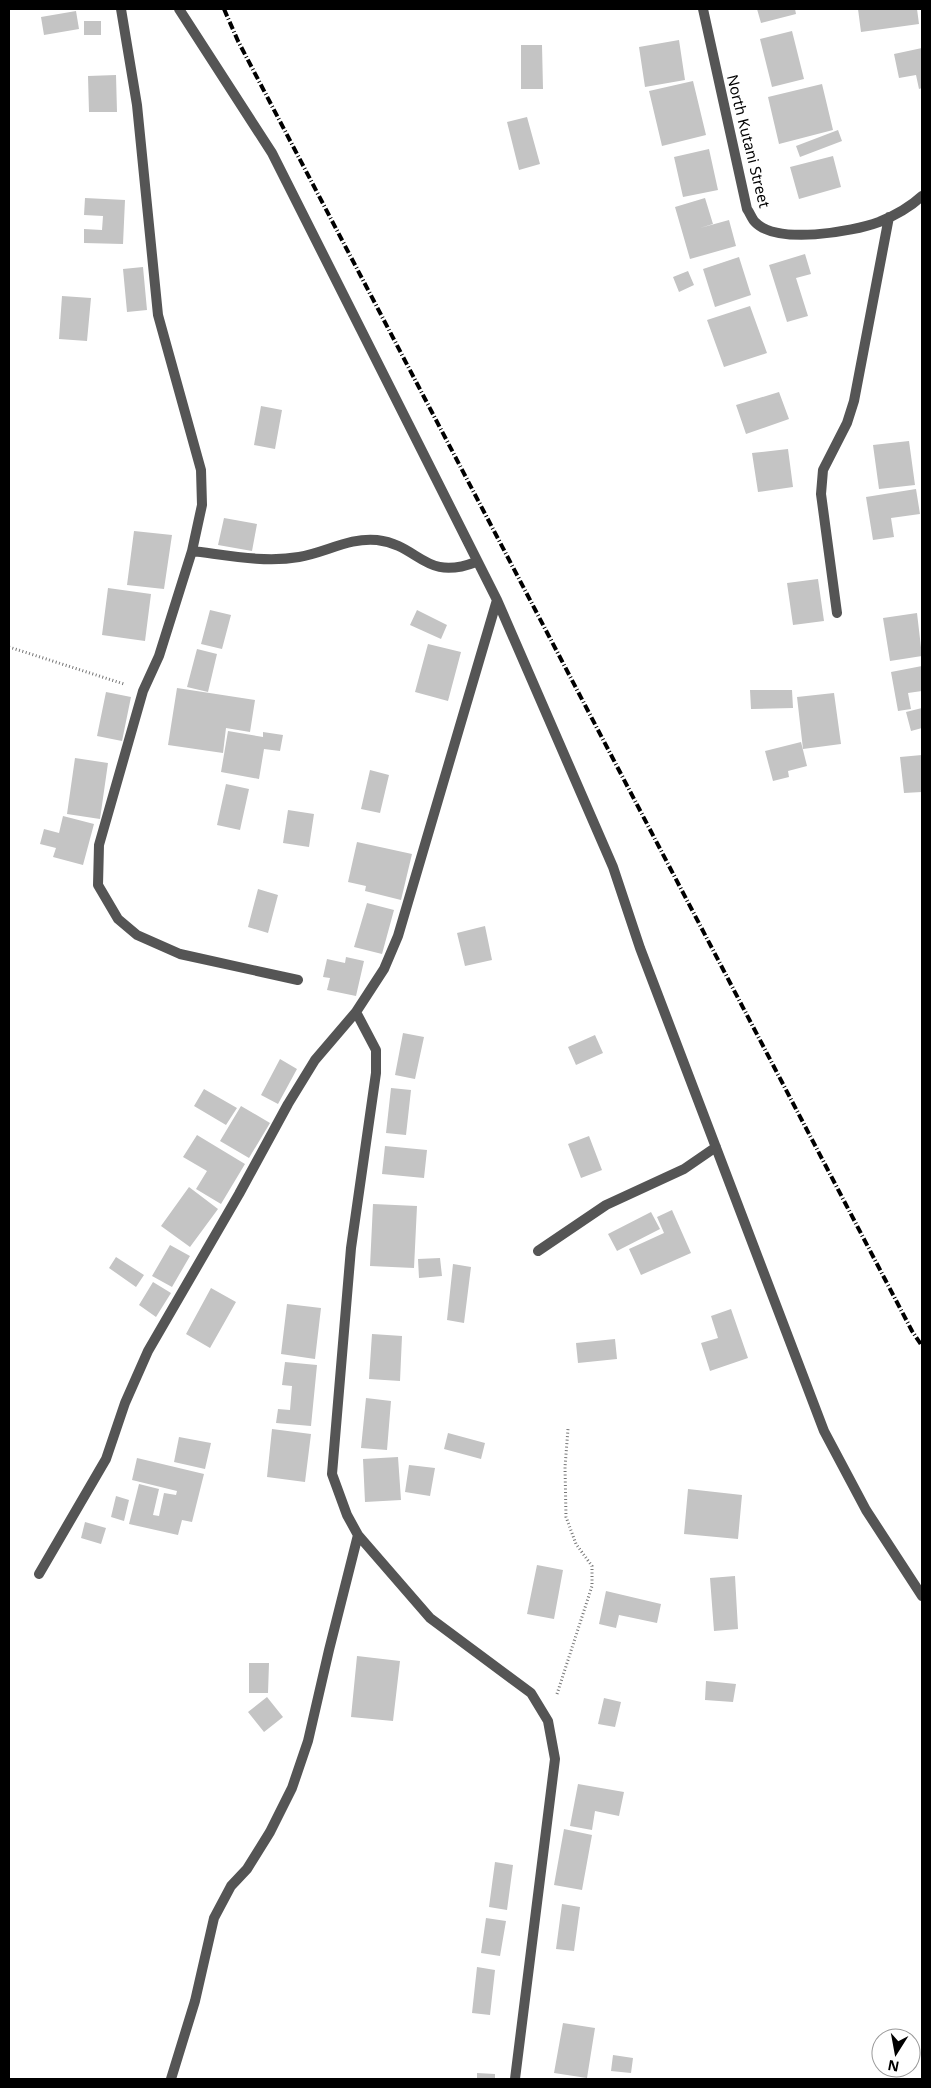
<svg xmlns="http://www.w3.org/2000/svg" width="931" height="2088" font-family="'Noto Sans',sans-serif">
	<rect width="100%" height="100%" fill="#fff"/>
	<path fill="#c4c4c4" d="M757,9H795L796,14L761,23Z
		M858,9H917L919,24L861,32Z
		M76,11L79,29L44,35L41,17Z
		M84,21H101V35H84Z
		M792,31L804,79L772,87L760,39Z
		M679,40L685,80L645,87L639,47Z
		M521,45H542L543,89H521Z
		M922,48V88L919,89L916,75L899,78L894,54Z
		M116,75L117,112H89L88,76Z
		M693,81L706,135L662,146L649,91Z
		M822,84L833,130L779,144L768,97Z
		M527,117L540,164L519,170L507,122Z
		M838,130L842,141L800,157L796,146Z
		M709,149L718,190L683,197L674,157Z
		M833,156L841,187L799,199L790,167Z
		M85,198L125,200L123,244L84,243V229L102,230L103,216L84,215Z
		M705,198L713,224L700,228L729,220L736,246L690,259L675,207Z
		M805,254L811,274L796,278L808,316L787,322L769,265Z
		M739,257L751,295L715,307L703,269Z
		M143,267L147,310L127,312L123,269Z
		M688,271L694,285L679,292L673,277Z
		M62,296L91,298L87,341L59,339Z
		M750,306L767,353L724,367L707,320Z
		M779,392L789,419L746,434L736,405Z
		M261,406L282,410L275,449L254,445Z
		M909,441L915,485L879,489L873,445Z
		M788,449L793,487L758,492L752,453Z
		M916,489L920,514L891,518L894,537L873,540L866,497Z
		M224,518L257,524L252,551L218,545Z
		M134,531L172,535L164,589L127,585Z
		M818,579L824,621L793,625L787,583Z
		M108,588L151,594L145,641L102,635Z
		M210,610L231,615L222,649L201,644Z
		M417,610L447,625L441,639L410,625Z
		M917,613L922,656L890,661L883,618Z
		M428,644L461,652L448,701L415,692Z
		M197,649L217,654L208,692L187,687Z
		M922,666V691L908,693L911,709L898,711L891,672Z
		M177,688L255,700L250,732L226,728L223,753L168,745Z
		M750,690H792L793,708L751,709Z
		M106,692L131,697L122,741L97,736Z
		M834,693L841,744L803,749L797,697Z
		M922,708V728L911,731L906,712Z
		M228,731L263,737V732L283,735L280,751L264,749L259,779L221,772Z
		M801,742L807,766L788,771L789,777L773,781L765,751Z
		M922,755V792L904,793L900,757Z
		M75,758L108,763L100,819L67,814Z
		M370,770L389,775L380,813L361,809Z
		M226,784L249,789L240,830L217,825Z
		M288,810L314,814L309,847L283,843Z
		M63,816L94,824L83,865L53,857L56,848L40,844L44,829L59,833Z
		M357,842L412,854L401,900L365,891L366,886L348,882Z
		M258,889L278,895L268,933L248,927Z
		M367,903L394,910L382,954L354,947Z
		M485,926L492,960L465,966L457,933Z
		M346,957L364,961L356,996L327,990L330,978L323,977L327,959L345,963Z
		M403,1033L424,1037L415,1079L395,1075Z
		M595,1035L603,1053L576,1065L568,1047Z
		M280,1059L297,1069L278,1104L261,1095Z
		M391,1088L411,1090L406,1135L386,1133Z
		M204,1089L237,1108L226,1125L194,1106Z
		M241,1106L270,1123L249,1158L220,1141Z
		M197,1135L245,1164L221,1204L196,1189L207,1171L183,1157Z
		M589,1136L602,1170L581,1178L568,1144Z
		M385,1146L427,1150L424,1178L382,1174Z
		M189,1187L218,1209L190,1247L161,1226Z
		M373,1204L417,1206L414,1268L370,1266Z
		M672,1210L691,1253L641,1275L629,1249L664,1233L657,1217Z
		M651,1212L660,1229L617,1251L608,1234Z
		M170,1245L190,1256L172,1287L152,1276Z
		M116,1257L144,1275L136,1287L109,1268Z
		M440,1258L442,1276L419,1278L418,1259Z
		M453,1264L471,1267L464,1323L447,1320Z
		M153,1282L171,1293L156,1317L139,1305Z
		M211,1288L236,1302L210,1348L186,1334Z
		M287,1304L321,1308L315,1359L281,1354Z
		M731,1309L748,1358L710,1371L701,1343L718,1338L711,1316Z
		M372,1334L402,1336L400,1381L369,1379Z
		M615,1339L617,1359L578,1363L576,1343Z
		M285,1362L317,1365L311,1426L276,1423L278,1409L290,1410L292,1386L282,1385Z
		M366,1398L391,1401L387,1450L361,1448Z
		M272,1429L311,1434L305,1482L267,1477Z
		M448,1433L485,1443L481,1459L444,1449Z
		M179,1437L211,1443L205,1469L174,1462Z
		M398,1457L401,1500L365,1502L363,1459Z
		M137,1458L204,1474L192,1522L182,1520L178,1535L129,1524L139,1484L159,1489L153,1515L159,1516L164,1493L176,1495L177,1491L132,1480Z
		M409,1465L435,1468L430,1496L405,1492Z
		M688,1489L742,1495L738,1539L684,1534Z
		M116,1496L129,1500L124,1521L111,1517Z
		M85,1522L106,1528L101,1544L81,1538Z
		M537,1565L563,1570L554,1619L527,1614Z
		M735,1576L738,1629L714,1631L710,1578Z
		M606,1591L661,1604L657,1623L619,1615L616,1628L599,1624Z
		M357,1656L400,1661L393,1721L351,1717Z
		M249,1663H269L268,1693H249Z
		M706,1681L736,1684L733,1702L705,1700Z
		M267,1697L283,1717L264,1732L248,1712Z
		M604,1698L621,1702L615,1727L598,1724Z
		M578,1784L624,1792L619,1816L595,1811L592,1830L570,1826Z
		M564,1829L592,1835L582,1890L554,1885Z
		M495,1862L513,1865L507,1910L489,1907Z
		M562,1904L580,1907L574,1951L556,1949Z
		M486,1918L506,1921L500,1956L481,1953Z
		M477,1967L495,1970L490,2015L472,2013Z
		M563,2023L595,2028L587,2078L554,2073Z
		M613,2055L633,2058L631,2073L611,2071Z
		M477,2073L495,2074V2079H477Z"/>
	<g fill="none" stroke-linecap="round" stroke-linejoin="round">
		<path stroke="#777" stroke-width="3" stroke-dasharray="1 2.5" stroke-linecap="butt" d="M9,647L124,684
			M557,1694L592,1586V1566L576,1544L566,1517L565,1467L568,1429"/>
		<path stroke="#555" stroke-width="10" d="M121,9L137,105L158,315L201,470L202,505L192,551L159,656L143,691L99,845L98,885L118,919L137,935L180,954L298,980
			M179,9L272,153L497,600L613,867L640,948L824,1431L866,1510L922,1596
			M703,9L747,209C750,213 752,219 755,222C777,245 852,232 879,222C894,216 910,207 922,196
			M192,551C226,555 264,563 299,557C325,553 350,537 377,540C420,545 424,582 476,562
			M837,613L821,494L823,470L847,423L854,401L889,217
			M356,1012L376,1050V1073L351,1248L332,1474L347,1515L358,1535L430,1618L531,1693L548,1721L555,1759L515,2079
			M538,1251L606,1205L684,1169L716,1147
			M39,1574L106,1459L125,1403L148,1351L239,1194L288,1104L315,1060L356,1012L384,969L398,936L497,600
			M171,2079L195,2001L214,1918L231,1886L247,1869L270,1832L292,1788L308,1741L329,1650L358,1535"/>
		<path stroke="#000" stroke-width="4" stroke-dasharray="8 2.5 1 2.5" stroke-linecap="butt" d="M224,9L238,41L912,1331L922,1346"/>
	</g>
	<g text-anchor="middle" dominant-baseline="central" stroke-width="4.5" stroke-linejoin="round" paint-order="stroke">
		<g font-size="15" fill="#000" stroke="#fff">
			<text transform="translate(749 141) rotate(76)">North Kutani Street</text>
		</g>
	</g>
	<rect width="931" height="2088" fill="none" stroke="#000000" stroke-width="20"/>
	<g transform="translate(896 2053) rotate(191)"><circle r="24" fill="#ffffff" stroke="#999999"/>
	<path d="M0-4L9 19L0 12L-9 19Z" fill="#000000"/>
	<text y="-8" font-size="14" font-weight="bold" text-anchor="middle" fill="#000000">N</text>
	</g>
</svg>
